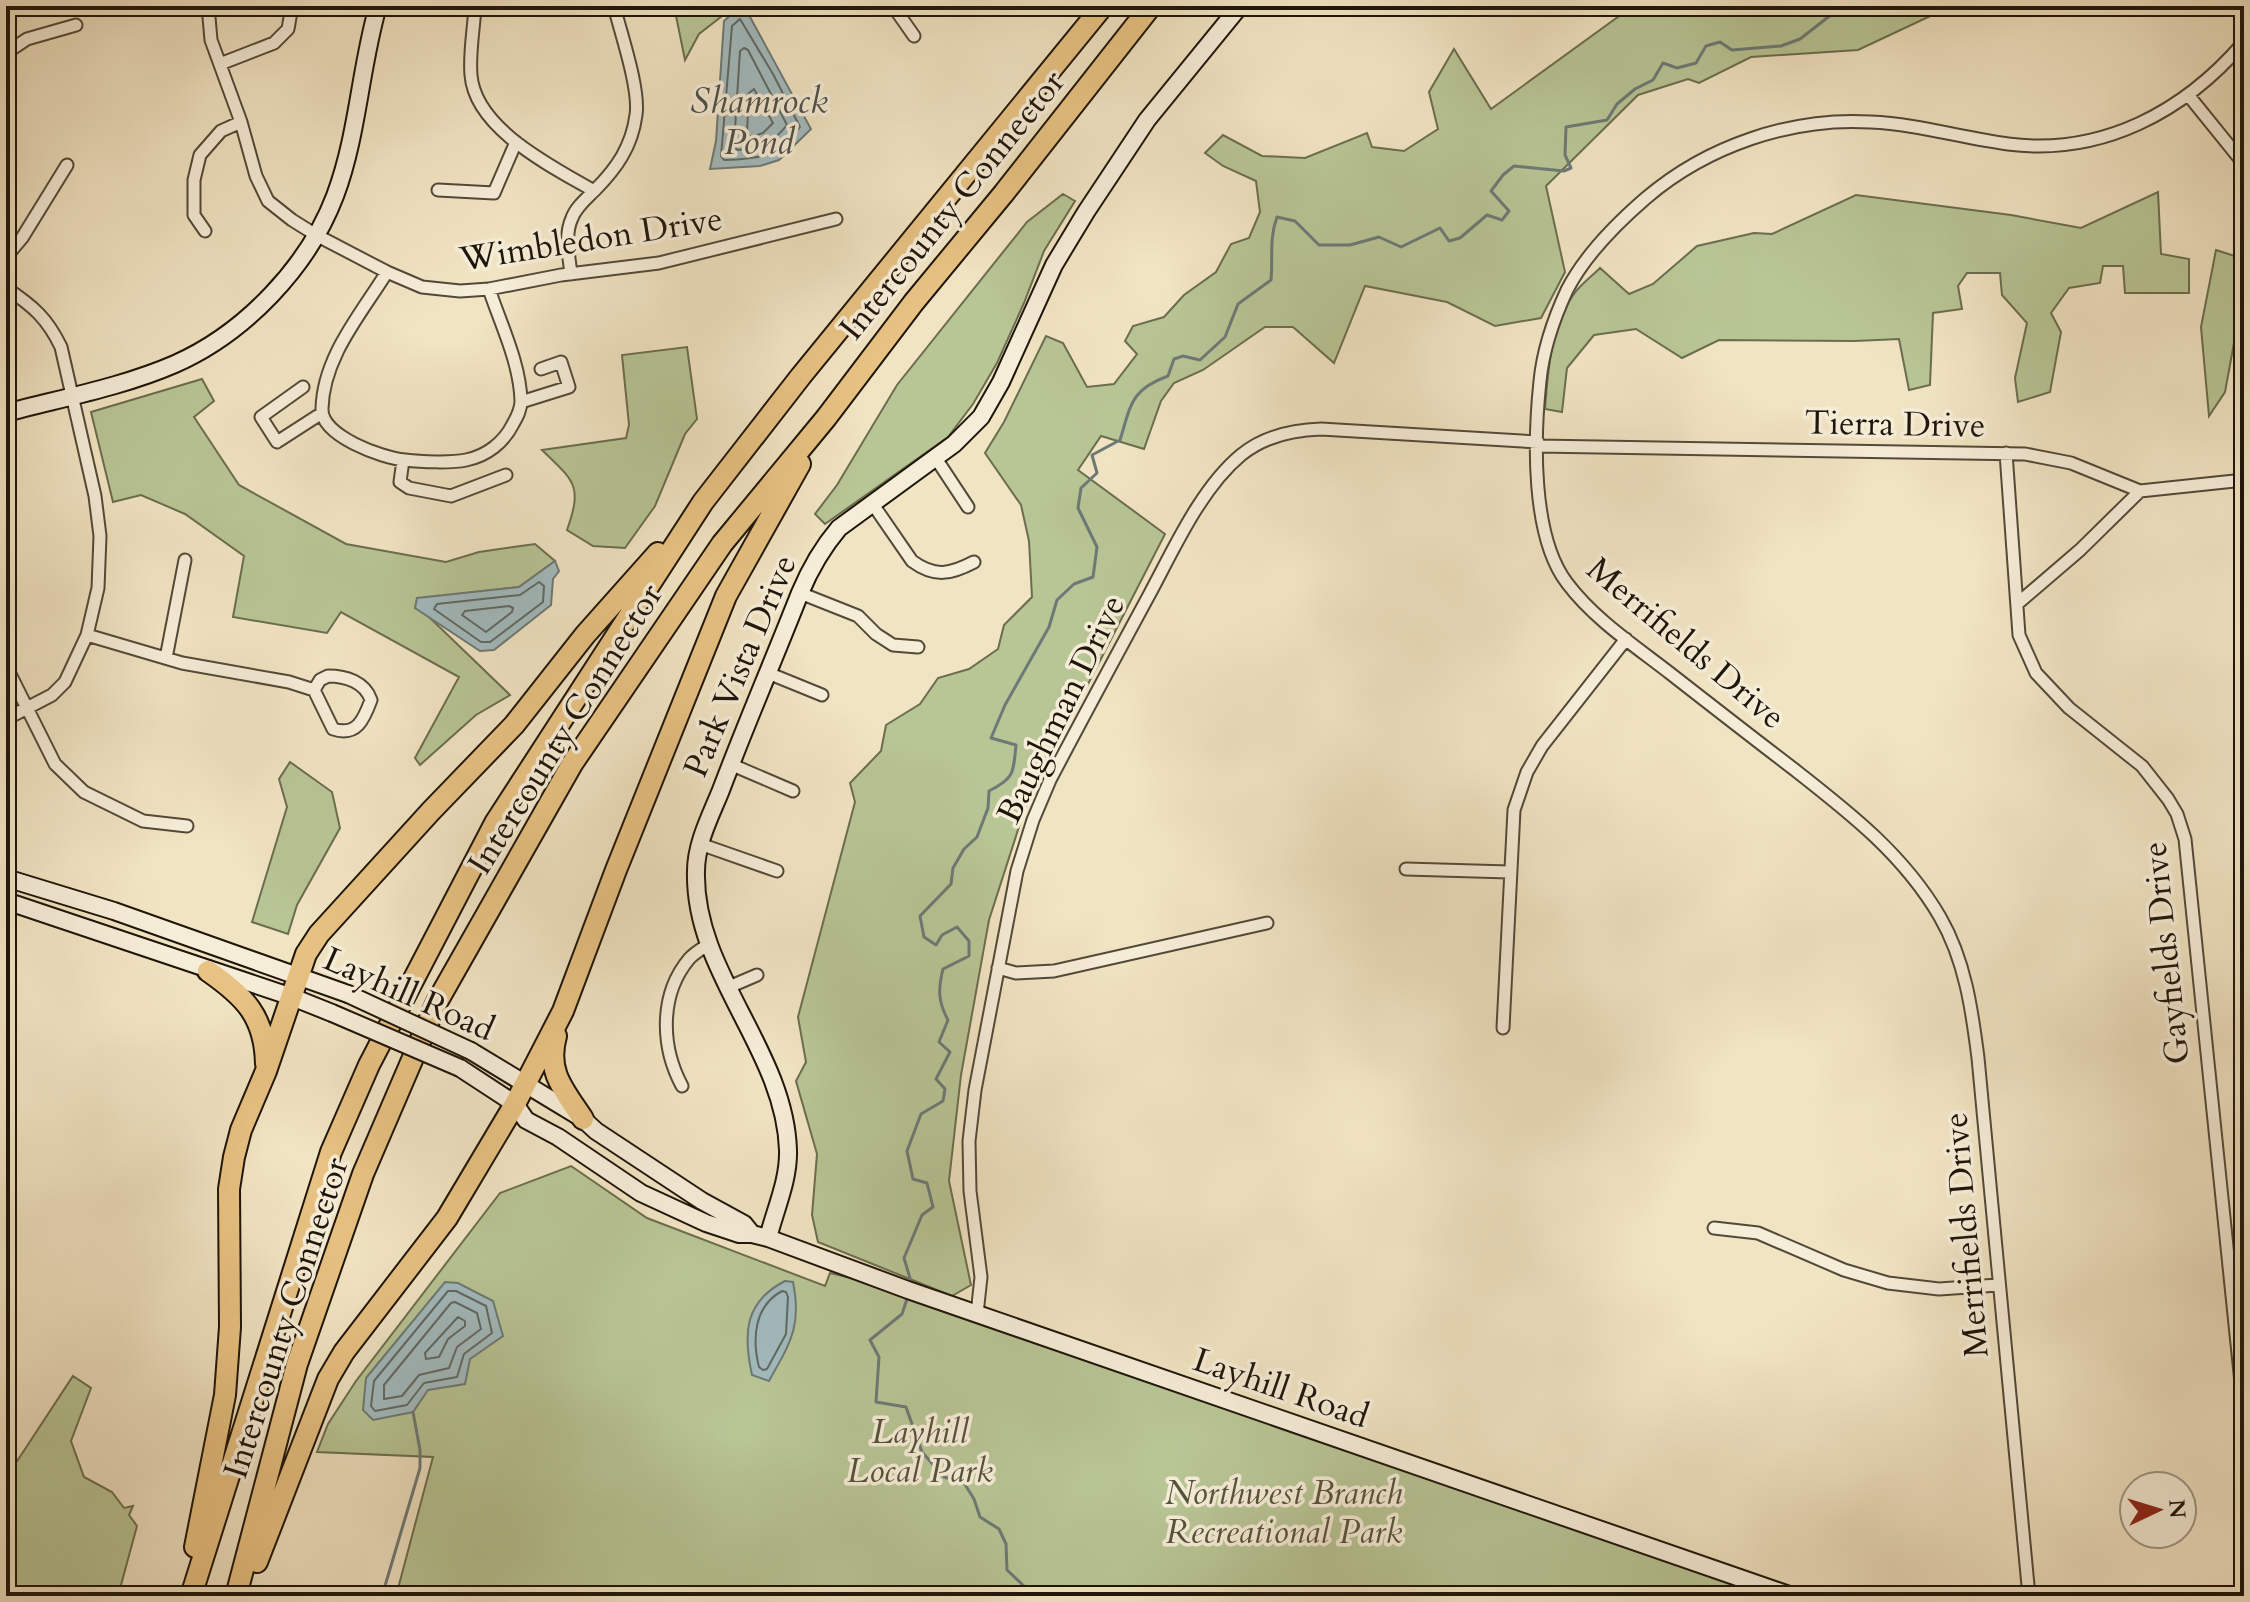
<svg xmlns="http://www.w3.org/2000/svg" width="2250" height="1602" font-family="Cardo,serif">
	<rect width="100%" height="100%" fill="#f1e4c3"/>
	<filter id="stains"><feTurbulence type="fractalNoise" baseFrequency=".0025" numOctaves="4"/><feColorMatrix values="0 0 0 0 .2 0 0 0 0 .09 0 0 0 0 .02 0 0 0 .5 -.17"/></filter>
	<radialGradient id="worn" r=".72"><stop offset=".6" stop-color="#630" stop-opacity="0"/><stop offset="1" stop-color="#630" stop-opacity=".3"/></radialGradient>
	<path fill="#b8c595" stroke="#6b6d4f" stroke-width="2" d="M674,6H735L699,34L685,60Z
		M1633,6H1703L1710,11L1736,6H1960L1943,10L1858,50L1751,57L1699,83L1688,79L1638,95L1546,186L1565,272L1541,318L1495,326L1447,302L1365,286L1334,363L1293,327H1265L1203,370L1174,383L1161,401L1144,449L1101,436L1078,470L1165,534L1026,805L989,920L961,1075L949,1181L971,1285L952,1296L818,1242L812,1215L817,1154L796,1081L806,1062L798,1017L855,802L850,783L881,751L886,725L920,704L938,678L969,669L998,649L1004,625L1032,597L1029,541L1021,505L985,453L1004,422L1046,336L1063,343L1087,387L1114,384L1137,354L1125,341L1133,326L1164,317L1184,295L1216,272L1231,244L1249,238L1260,212L1256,181L1223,166L1205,153L1223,135L1262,156L1305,158L1367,133L1372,147L1404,151L1438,129L1429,92L1454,49L1491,109Z
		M2158,192L2161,254L2189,259V293H2125L2123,266H2103L2100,283L2069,288L2051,313L2061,332L2050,392L2018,402L2015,378L2027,323L2002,295L2000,273H1967L1958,286L1962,309L1933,313L1930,385L1909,390L1899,339L1855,341L1719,340L1682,358L1636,329L1594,335L1567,368L1562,412L1545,409C1548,368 1551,323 1577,290C1584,282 1593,275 1600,268L1629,294L1653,284L1697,246L1754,233L1772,234L1856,195L2011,215L2081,228Z
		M1063,194L1075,201L1044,251L1024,303L997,363L973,404L948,437L825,524L815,514L837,485L897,385L1027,222Z
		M2216,250L2244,259V341L2234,343L2225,392L2209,416L2201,327Z
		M687,347L697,419L685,434L655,506L625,548L593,546L567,530C583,485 574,481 542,450L626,438L629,425L622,355Z
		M202,379L214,401L194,417L239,485L346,544L446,562L479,552L535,544L555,561L519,587L417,599L416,608L427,615L510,695L476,715L420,765L415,758L459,677L341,612L327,633L233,617L244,556L185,514L141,495L113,502L91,412Z
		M290,762L332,792L340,828L297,905L288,934L252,922L287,807L279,779Z
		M571,1166L647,1218L825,1286L830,1273L892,1288L1792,1596H396L433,1457L317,1452L328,1424L356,1381L500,1193Z
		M73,1376L91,1388L71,1441L84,1477L112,1492L124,1508L133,1506L129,1515L137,1526L118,1596H6V1478Z"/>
	<path fill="#a2bbbf" stroke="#6d7976" stroke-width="2" d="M741,6H756L750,17L811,129L779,160L760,166L710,169L716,141L724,21Z
		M555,561L559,571L553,579L551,605L494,650L480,651L415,608L417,598L519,587Z
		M785,1281L793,1282C802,1327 790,1343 769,1381L752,1375C743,1334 744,1302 785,1281Z
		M445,1282L458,1283L493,1301L503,1336L470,1359L465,1384L428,1390L413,1412L373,1420L363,1410L366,1378Z"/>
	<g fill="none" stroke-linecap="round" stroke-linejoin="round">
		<path stroke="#606864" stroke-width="2" d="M740,19L773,74L800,127C777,157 760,159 724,160L721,156L732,26Z
			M744,48L748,50L787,125C773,143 760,148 737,150L734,145L740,51Z
			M754,89L773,123L763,133L751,137L747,133L749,93Z
			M539,582L544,586L543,602L490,642H481L434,609L437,604L520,595Z
			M509,606L513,608L512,612L486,632L462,615L465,611Z
			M448,1291H456L486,1306L492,1333L464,1354L457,1377L424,1383L407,1405L375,1411L371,1406L374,1381Z
			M782,1291L786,1292L788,1297L786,1334L767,1369L763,1370L759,1367C752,1339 754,1306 782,1291Z
			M455,1302L477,1313L481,1329L457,1347L449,1368L419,1375L402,1396L384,1399V1385L451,1303Z
			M458,1317L465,1321V1326L448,1339L439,1357L426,1359L425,1353Z"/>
		<path stroke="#6d7976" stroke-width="3" d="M912,1285L904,1258L922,1215L933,1207L927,1183L913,1179L907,1151L921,1114L943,1101L945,1089L936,1079L950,1052L939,1042L948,1020C938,1002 938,989 943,969L969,956V941L957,927L942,935L936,945L924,937L920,916L951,884L953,868L964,849L977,837L988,808L989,791C1015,778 1013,773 1016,745L991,738L1005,705L1049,627L1057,600L1074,584L1093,577L1097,547L1078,508L1081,488L1097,473L1092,455L1120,440C1131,405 1130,390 1168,376L1174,359L1183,356L1200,360L1225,337L1238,304L1271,280C1273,258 1269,238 1277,217L1295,221L1319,245H1350L1379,237L1401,247L1440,228L1449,241L1460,238L1487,215L1502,220L1509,211L1491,191L1503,175L1514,166L1564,171L1571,168L1565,155L1566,127L1607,120L1617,104L1635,89L1653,80L1663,63L1677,68L1696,63L1706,46L1720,42L1732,50L1781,46L1800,39L1832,14L1858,12L1889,14L1906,6
			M908,1296L902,1314L870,1340L879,1357L876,1402L906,1407L922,1452L944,1477L964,1483L974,1499L980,1517L999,1529L1006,1544L1007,1570L1025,1587L1028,1596
			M382,1596L420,1468V1450L413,1412"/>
		<defs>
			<path id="street" d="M208,6L211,40L241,122L256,176L268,201L292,220L316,235L387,272L422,287L460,291L489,289L561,275L659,263L836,219
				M475,6C474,28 469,53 471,75C475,129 553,167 594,191
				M893,6L914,36
				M6,53L27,39L76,25
				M220,64L274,43L288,29L292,6
				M2189,96L2244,164
				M438,190L494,193L516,142
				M205,231L194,215V180L200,155L221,131L241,122
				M6,257L22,238L67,165
				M387,272C361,314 323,357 322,409C321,436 382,458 405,460C421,462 452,463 466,460C487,456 504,442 513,424C517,417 521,410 521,401C520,363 501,325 489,289
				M571,274C569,256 564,235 572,218C576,207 587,198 595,190C617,168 632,146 636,115C640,89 621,34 614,6
				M6,288C33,306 47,318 61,347L95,496L100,536L98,588L87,635L65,682L52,695L6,719
				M303,387L261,417L277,442L322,413
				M521,402L569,387L561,362L541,369
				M1538,446L2025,454L2071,463L2140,491L2244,480
				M2006,453L2019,635L2036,673L2069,708L2142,766L2168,799L2177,814L2185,839L2244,1412
				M935,457L968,507
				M403,460L400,482L409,488L451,496L506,475
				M872,503L912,561C935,578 951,574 974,562
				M800,593L858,616L876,634L893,645L918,647
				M2017,604L2080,550L2140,491
				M87,635L182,663L289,682L314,690
				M166,658L185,560
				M6,666L55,764L84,792L143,821L187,826
				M768,673L822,695
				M328,676C346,676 365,682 371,700C364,719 357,737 333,729L314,690L320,680Z
				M730,764L793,791
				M700,844L777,871
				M1406,869L1509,872
				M998,968L1016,973L1054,971L1267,923
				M729,987L757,975
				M1503,1028L1514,810L1527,772L1542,746L1626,639
				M682,1086C661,1047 659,995 689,959C694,953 703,948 709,944
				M1714,1228L1758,1233L1844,1270L1888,1283L1939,1289L1998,1285
				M977,1314L981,1277L970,1191L969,1141L975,1090L1017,871L1033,820L1050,780C1082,719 1115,658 1148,597C1173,551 1200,489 1241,455C1264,436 1292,430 1321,429L1538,442
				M2029,1596L1978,1058C1972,1010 1965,960 1940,917C1904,855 1850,813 1795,770C1753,738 1712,706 1671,674C1635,646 1594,619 1567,583C1531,536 1534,438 1540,381C1543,350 1554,318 1567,290C1585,255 1617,223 1646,198C1707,146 1791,117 1871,122C1917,124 1962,138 2008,144C2102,156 2184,112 2244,42"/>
			<path id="secondary" d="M6,413C62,398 122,387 175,364C245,333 308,267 335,196C358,135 360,68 378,6
				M6,878L114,911L348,994
				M6,901L292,997L332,1013
				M471,1051L583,1119L596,1131L702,1201L744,1224L752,1234
				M460,1068L515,1104L526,1120L558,1137L641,1193L706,1223L739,1234H752L768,1238L908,1290L1792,1596
				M768,1238C775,1210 789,1180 788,1150C785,1050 693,972 696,871C696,843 711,815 721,790C746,724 774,659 800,593C810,569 822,548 839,528L954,444L981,417L1001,382L1054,265L1086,212L1147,120L1240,6"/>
			<path id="highway" d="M208,971C244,996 265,1016 266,1064
				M556,1036C546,1072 564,1090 583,1119
				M195,1547L225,1395L230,1327L229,1189L234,1157L241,1130L266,1071L306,954L319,934L431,811L514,725L585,635L658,553
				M257,1562L328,1379L344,1352L447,1218L515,1104L563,1011L616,870L726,596L800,464
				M191,1596L331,1152L369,1065L495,823L703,502L801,376L1103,6
				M236,1596L297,1364L363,1174L437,1002L572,764L722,544L826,418L914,302L1004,193L1151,6"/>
		</defs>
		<use href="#street" stroke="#534938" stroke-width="15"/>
		<use href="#secondary" stroke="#1e1509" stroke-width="20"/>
		<use href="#highway" stroke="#1e1509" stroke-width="24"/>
		<use href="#street" stroke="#f6edd8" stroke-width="11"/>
		<use href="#secondary" stroke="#f6edd8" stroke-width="16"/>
		<use href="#highway" stroke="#e8c282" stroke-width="20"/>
		<defs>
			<path id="secondary-bridge" d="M348,994L471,1051
				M332,1013L460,1068"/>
		</defs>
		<use href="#secondary-bridge" stroke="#1e1509" stroke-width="20" stroke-linecap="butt"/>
		<use href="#secondary-bridge" stroke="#f6edd8" stroke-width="16"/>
	</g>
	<g text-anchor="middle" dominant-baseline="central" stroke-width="7" stroke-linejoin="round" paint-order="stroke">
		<g font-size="34" fill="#1e1509" stroke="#f6edd8">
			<text transform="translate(952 205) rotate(-51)">Intercounty Connector</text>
			<text transform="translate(591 239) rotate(-9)">Wimbledon Drive</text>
			<text transform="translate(1895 424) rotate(1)">Tierra Drive</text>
			<text transform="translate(1686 643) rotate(40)">Merrifields Drive</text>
			<text transform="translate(740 666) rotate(-67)">Park Vista Drive</text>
			<text transform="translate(1061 709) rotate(-64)">Baughman Drive</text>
			<text transform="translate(565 729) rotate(-58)">Intercounty Connector</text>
			<text transform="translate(2166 953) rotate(-96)">Gayfields Drive</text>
			<text transform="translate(409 994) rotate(24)">Layhill Road</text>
			<text transform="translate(1966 1235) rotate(-95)">Merrifields Drive</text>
			<text transform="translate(286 1318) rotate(-72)">Intercounty Connector</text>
			<text transform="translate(1281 1388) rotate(19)">Layhill Road</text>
		</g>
		<g font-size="34" font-style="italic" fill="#54533a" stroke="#f6edd8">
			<text x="920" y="1432">Layhill<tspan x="920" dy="39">Local Park</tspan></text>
			<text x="1284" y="1493">Northwest Branch<tspan x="1284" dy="39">Recreational Park</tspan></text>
		</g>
		<g font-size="36" font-style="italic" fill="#4c4f49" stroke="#f6edd8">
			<text x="759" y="101">Shamrock<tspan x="759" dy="41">Pond</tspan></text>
		</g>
	</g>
	<rect width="2250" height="1602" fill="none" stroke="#f1e4c3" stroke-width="32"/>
	<rect x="8" y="8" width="2234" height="1586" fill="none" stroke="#1e1509" stroke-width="4"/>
	<rect x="16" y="16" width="2218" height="1570" fill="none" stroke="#1e1509" stroke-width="2"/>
	<g transform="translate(2158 1510) rotate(86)"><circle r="38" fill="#f6edd8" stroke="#a09785" stroke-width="2"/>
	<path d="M0-6L14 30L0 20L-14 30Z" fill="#8f2418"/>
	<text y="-12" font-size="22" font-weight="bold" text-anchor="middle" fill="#1e1509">N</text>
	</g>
	<rect width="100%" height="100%" filter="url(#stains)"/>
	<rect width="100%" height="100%" fill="url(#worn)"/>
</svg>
